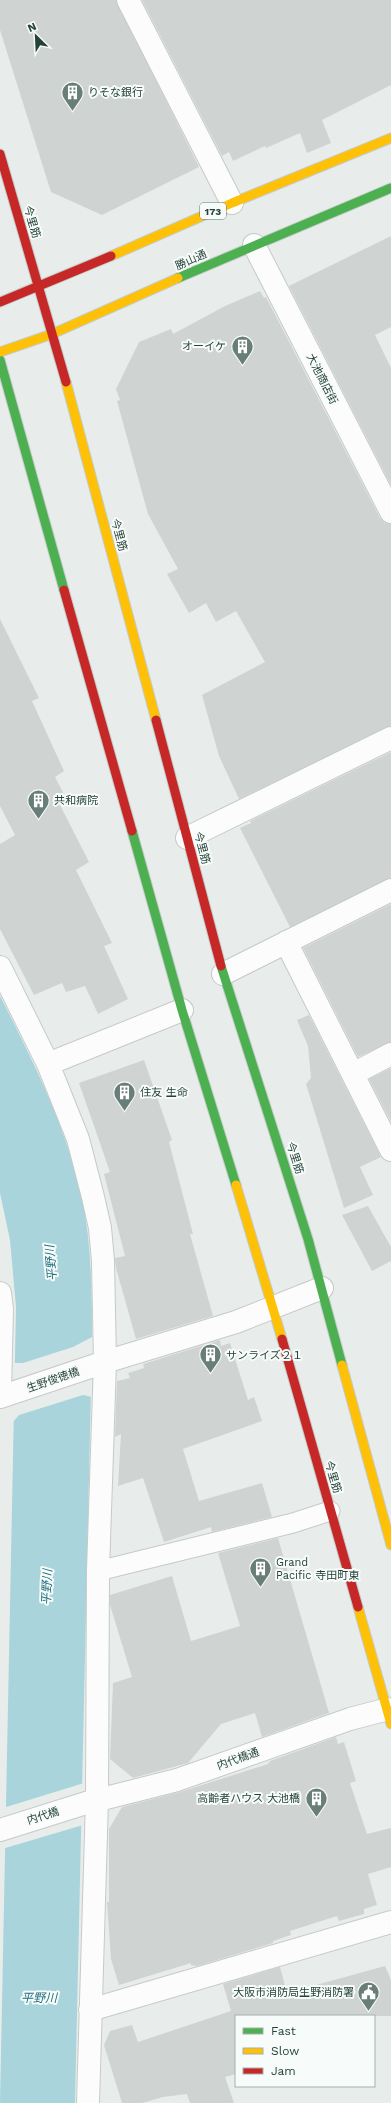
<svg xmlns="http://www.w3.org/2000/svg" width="391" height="2103" font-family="'Work Sans','Noto Sans JP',sans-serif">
	<rect width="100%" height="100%" fill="#e8edeb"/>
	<path fill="#a9d4db" d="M0,996C33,1061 66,1126 82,1198C92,1246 92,1295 92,1344L75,2103H0L16,1307L10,1240L0,1193Z"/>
	<path fill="#e8edeb" d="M94,1336L92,1397L83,1395L19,1415L12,1423L13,1363H23L73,1347Z
		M84,1783L83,1825L2,1849L3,1808Z"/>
	<path fill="#cfd4d2" d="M0,0H116L199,167L102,215L51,192L0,30Z
		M142,0H391V85L322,120L331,143L307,153L300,133L266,148L265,146L233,161L229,152L222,156Z
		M391,236V327L375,335L391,368V485L289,286Z
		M260,291L264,298L266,297L380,518L385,523L391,524V726L239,799L219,756L202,695L265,662L236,611L216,622L206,603L189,613L167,574L178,569L148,514L117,401L120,400L116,389L139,342L171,329L173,334L225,306Z
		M0,619L39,698L32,701L64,771L55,777L67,800L59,803L89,862L76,870L112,943L104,946L128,999L98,1014L85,986L66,992L62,983L34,995L0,929V844L15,835L0,806Z
		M391,752V878L290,927L240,828L251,823L250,821Z
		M391,904V1042L358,1057L303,948Z
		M309,1015L381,1157L360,1167L373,1195L344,1208L306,1084L311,1078L308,1046L297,1020Z
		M144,1060L172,1140L169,1142L193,1234H190L213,1316L136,1339L116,1268L115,1258L125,1256L104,1174L110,1172L79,1083Z
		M391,1068V1122L369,1079Z
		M368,1206L391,1247V1261L372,1271L342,1215Z
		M220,1340L221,1346L230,1343L248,1400L254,1397L262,1421L183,1449L199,1501L262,1483L272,1517L212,1532L211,1527L164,1542L143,1478L118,1486L121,1434L115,1437L117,1381L130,1378L128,1373L144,1368L143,1364Z
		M278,1538L329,1713L262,1737L255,1713L221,1724L188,1763L133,1778L110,1759L113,1683L132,1677L110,1605V1595L172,1576L191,1641L240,1626L218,1553Z
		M336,1737L338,1744L344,1742L356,1781L350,1783L367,1834L391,1828V1867L368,1874L377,1905L364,1909V1914L339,1921L337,1916L290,1931L291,1935L273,1941V1943L197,1966L191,1965V1963L119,1985L111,1959L107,1902H109V1829L122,1807L180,1792L268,1764L270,1761Z
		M385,1966L391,1980V2016H236V2074L225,2077L234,2103H190L187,2094L163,2097L142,2103H122L104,2045L110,2031L132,2025L138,2042L231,2011L223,1984L280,1967L287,1993Z"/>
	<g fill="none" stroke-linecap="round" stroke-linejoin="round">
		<defs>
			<path id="lane" d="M98,1571L293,1523L330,1511"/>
			<path id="street" d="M128,0L232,203
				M254,245L391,512
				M187,838L391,738
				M286,942L391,1150
				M0,967L48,1064L78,1139L93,1197L100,1228L103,1261L105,1362L98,1571L97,1800L88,2103
				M223,974L391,890
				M48,1064L182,1010
				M353,1074L391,1054
				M0,1293L2,1309L0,1391
				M0,1397L105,1362L236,1322L322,1288
				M0,1830L86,1803L177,1780L350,1719L388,1709
				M90,2010L391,1922"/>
			<path id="fast" d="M178,278L391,188
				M0,360L64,590
				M132,831L182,1010L236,1185
				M221,966L308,1239L342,1365"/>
			<path id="slow" d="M111,256L232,203L391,138
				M0,352L52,334L178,278
				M66,382L156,720
				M236,1185L282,1339
				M342,1365L391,1545
				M358,1607L391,1724"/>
			<path id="jam" d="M0,154L66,382
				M0,302L111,256
				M64,590L132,831
				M156,720L221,966
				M282,1339L358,1607"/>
		</defs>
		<use href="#lane" stroke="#c5cac8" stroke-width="21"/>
		<use href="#street" stroke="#c5cac8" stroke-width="24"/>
		<use href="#fast" stroke="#c3ccc9" stroke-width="11"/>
		<use href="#slow" stroke="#c3ccc9" stroke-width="11"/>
		<use href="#jam" stroke="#c3ccc9" stroke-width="11"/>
		<use href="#lane" stroke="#fcfcfc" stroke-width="19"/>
		<use href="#street" stroke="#fcfcfc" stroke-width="22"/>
		<use href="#fast" stroke="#4caf50" stroke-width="9"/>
		<use href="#slow" stroke="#ffc107" stroke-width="9"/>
		<use href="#jam" stroke="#c62828" stroke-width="9"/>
	</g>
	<defs>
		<symbol id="building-pin" viewBox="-11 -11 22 30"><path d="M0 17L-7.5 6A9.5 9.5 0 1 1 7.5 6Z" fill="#697e78" stroke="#f7fbf9"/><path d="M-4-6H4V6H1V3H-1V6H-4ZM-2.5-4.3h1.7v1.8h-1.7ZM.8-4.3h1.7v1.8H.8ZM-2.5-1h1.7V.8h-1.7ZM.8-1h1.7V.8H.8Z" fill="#fff"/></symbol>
		<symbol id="civic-pin" viewBox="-11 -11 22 30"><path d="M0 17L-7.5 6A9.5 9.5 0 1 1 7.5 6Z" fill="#697e78" stroke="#f7fbf9"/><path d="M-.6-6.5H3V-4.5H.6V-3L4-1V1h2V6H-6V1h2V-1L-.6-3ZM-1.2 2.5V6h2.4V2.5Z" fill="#fff"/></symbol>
	</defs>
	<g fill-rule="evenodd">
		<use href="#building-pin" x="60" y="80" width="25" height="34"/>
		<use href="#building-pin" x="230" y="334" width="25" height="34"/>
		<use href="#building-pin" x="26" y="788" width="25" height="34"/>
		<use href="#building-pin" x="112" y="1080" width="25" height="34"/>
		<use href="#building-pin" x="198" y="1342" width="25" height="34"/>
		<use href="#building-pin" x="248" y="1556" width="25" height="34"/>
		<use href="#building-pin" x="304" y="1786" width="25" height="34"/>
		<use href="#civic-pin" x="356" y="1980" width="25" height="34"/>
	</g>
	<g text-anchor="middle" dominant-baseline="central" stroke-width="4" stroke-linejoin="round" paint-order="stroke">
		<rect fill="#f7fbf9" stroke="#637a73" stroke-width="1" x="200" y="203" width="26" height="16" rx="3"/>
		<g font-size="10" font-weight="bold" fill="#24423a">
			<text x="213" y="211">173</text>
		</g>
		<g font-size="11" fill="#24423a" stroke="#f7fbf9" text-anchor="start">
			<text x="88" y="92">りそな銀行</text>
			<text x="226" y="346" text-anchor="end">オーイケ</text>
			<text x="54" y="800">共和病院</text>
			<text x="140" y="1092">住友 生命</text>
			<text x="226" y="1355">サンライズ２１</text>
			<text x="276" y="1562">Grand<tspan x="276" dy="13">Pacific 寺田町東</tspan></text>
			<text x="300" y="1798" text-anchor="end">高齢者ハウス 大池橋</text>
			<text x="354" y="1992" text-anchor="end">大阪市消防局生野消防署</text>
		</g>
		<g font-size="11" fill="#24423a" stroke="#f7fbf9">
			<text transform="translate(32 222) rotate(74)">今里筋</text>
			<text transform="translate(191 260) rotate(-24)">勝山通</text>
			<text transform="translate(322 379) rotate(63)">大池商店街</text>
			<text transform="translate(119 535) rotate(75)">今里筋</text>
			<text transform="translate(202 848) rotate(75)">今里筋</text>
			<text transform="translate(295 1158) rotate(72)">今里筋</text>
			<text transform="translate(53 1380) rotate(-19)">生野俊徳橋</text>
			<text transform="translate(333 1477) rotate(74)">今里筋</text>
			<text transform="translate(238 1759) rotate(-20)">内代橋通</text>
			<text transform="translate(43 1816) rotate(-17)">内代橋</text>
		</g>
		<g font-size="12" font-style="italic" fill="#1c6f80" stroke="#f7fbf9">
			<text transform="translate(51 1263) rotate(-95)">平野川</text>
			<text transform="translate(47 1587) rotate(-88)">平野川</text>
			<text x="39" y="1998">平野川</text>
		</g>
	</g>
	<rect x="235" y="2015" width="140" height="72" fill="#f7fbf9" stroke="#a3b1ad"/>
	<rect x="243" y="2028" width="20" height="6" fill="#4caf50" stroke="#a3b1ad"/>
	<text x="271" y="2035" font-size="12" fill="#24423a">Fast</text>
	<rect x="243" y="2048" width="20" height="6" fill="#ffc107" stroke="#a3b1ad"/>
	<text x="271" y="2055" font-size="12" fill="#24423a">Slow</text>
	<rect x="243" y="2068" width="20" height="6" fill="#c62828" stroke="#a3b1ad"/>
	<text x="271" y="2075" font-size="12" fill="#24423a">Jam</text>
	<g transform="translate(36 36) rotate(336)" stroke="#f7fbf9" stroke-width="3" paint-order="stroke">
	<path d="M0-3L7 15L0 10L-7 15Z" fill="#24423a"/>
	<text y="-6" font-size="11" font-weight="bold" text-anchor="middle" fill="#24423a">N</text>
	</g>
</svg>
